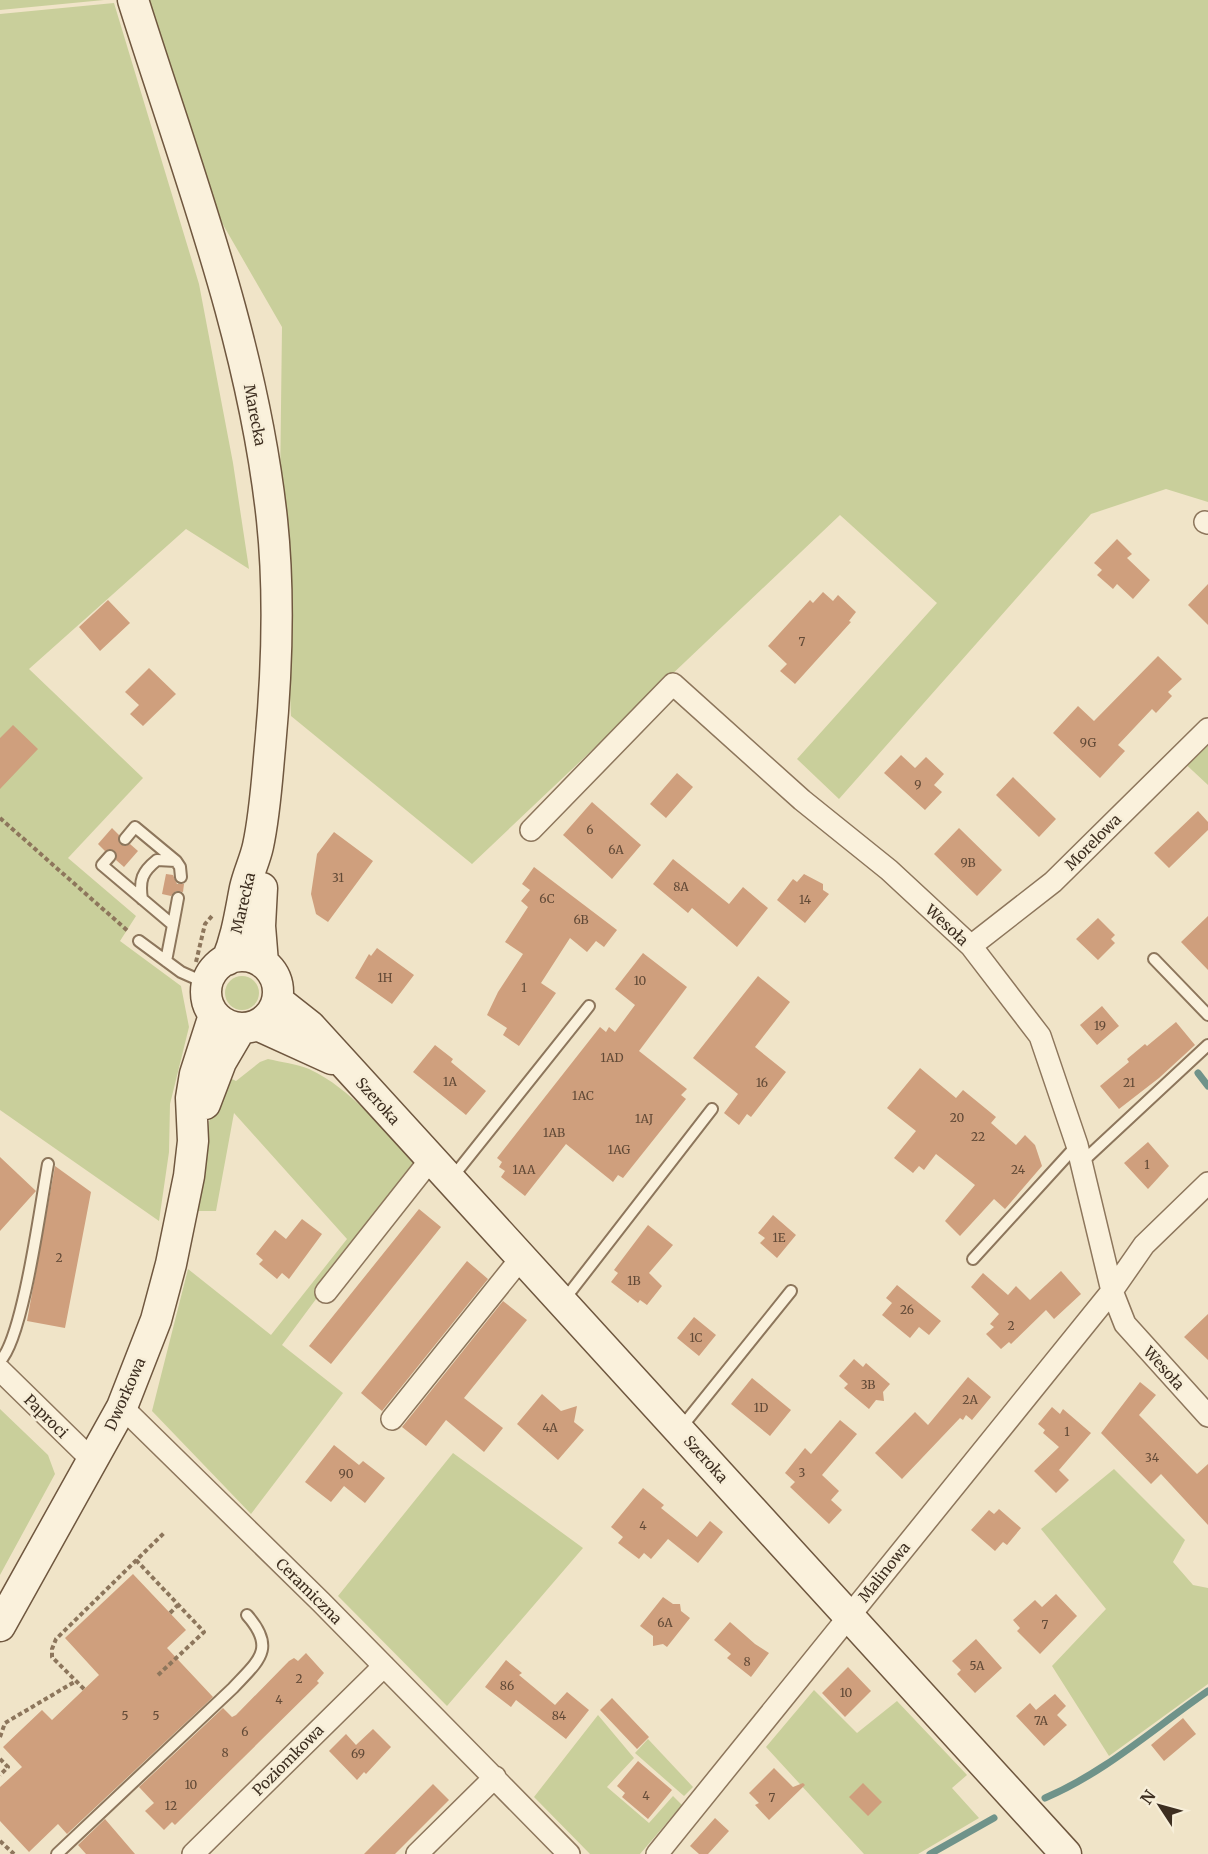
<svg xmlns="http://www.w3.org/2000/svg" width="1208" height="1854" font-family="Merriweather,serif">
	<rect width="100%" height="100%" fill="#f0e4c8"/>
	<path fill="#c9cf9b" d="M0,0H104L0,10Z
		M147,0H1208V502L1166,489L1091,514L839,799L797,759L937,603L840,515L472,864L291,716L280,487L282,327L218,216Z
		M114,3L199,284L233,463L249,569L186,529L29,669L143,778L68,858L136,916L120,941L181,986L189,1027L170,1104L169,1152L159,1221L0,1110V14Z
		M1208,728V785L1179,758Z
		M225 993a17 17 0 1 1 34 0a17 17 0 1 1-34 0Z
		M268,1059C281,1062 297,1064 309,1069C352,1089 384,1131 416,1164L282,1345L343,1393L251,1514L152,1411L188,1269L271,1335L347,1239L234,1113L216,1211H196L209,1122L224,1075L236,1081L260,1062Z
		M0,1409L48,1455L55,1474L0,1575Z
		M453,1453L583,1548L447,1706L338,1596Z
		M1114,1469L1185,1540L1173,1562L1193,1585L1208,1588V1684L1109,1756L1052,1666L1106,1609L1041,1529Z
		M814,1690L857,1733L897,1701L967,1775L952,1788L979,1818L918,1854H864L766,1747Z
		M598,1715L634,1758L607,1787L649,1823L673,1796L682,1805L640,1854H590L534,1797Z
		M648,1739L693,1787L684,1796L635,1753Z"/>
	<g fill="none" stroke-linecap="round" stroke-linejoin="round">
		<path stroke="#6f938a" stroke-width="7" d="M1198,1073L1208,1086
			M1045,1798C1106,1772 1154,1728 1208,1691
			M930,1854L994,1818"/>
	</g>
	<path fill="#cf9f7d" d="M1117,539L1132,554L1127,558L1150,580L1133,599L1117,584L1113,589L1097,575L1102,570L1094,563Z
		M1208,584V625L1188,605Z
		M823,592L833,601L838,595L856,612L849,621L851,622L795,684L780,671L787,664L768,646L810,600L813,603Z
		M108,600L130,623L100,651L79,627Z
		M1158,656L1182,679L1168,692L1172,696L1156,713L1152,709L1118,745L1125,751L1100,778L1053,733L1078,706L1094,721Z
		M149,668L176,694L143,726L130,714L139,705L125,692Z
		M13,725L38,749L0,789V738Z
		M901,755L915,768L926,757L944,774L934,785L942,792L925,810L884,773Z
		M677,773L693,787L666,818L650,804Z
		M1013,777L1056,819L1039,837L996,795Z
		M592,802L641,845L612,879L563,835Z
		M1198,811L1208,822V830L1169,868L1154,853Z
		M112,828L119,835L120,844L124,846L130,844L138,851L124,867L116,860L114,850L105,851L98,844Z
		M959,828L1002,870L977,896L934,854Z
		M334,832L373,861L328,922L316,914L311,894L317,854Z
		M673,859L729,904L743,887L768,908L737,947L692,908L688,913L653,884Z
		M534,867L617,930L604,947L596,941L587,952L570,938L541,983L556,993L519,1046L503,1035L507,1028L487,1015L498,992L523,954L505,942L528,907L521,901L530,890L522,884Z
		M166,874L173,875L177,884H184L183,892L176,891L171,896L162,894Z
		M804,874L823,884V890L829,894L805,923L777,900L793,879L797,882Z
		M1208,916V970L1181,942Z
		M1098,918L1115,935L1111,939L1115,943L1098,960L1076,939Z
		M377,948L414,975L392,1004L355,978L369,954L371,956Z
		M643,953L687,987L639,1051L687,1089L681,1095L686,1099L623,1178L618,1175L613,1182L566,1144L525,1196L501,1177L505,1171L499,1167L502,1162L497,1158L600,1027L606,1032L609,1027L615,1032L635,1005L615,989Z
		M758,976L790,1002L755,1047L786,1072L751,1117L747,1114L739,1125L724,1113L738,1094L693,1058Z
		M1102,1006L1119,1026L1097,1045L1080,1025Z
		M1176,1022L1195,1045L1159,1078L1119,1109L1100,1086L1129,1062L1127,1059L1145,1044L1147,1046Z
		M435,1045L453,1059L451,1062L486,1091L466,1115L413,1072Z
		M920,1068L956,1098L963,1090L996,1117L991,1123L1016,1145L1025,1135L1035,1145L1042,1166L1005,1209L994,1199L960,1236L945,1221L975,1185L936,1154L924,1170L919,1166L913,1173L894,1158L916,1131L887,1108Z
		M1148,1142L1169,1166L1148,1189L1124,1163Z
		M0,1157L36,1191L0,1231Z
		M55,1166L91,1192L65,1328L27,1321Z
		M419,1209L441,1227L331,1364L309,1346Z
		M773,1215L796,1235L777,1258L760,1243L765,1238L758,1233Z
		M302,1219L322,1234L289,1279L282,1273L277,1279L259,1264L263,1260L256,1254L275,1230L286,1239Z
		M648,1225L673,1245L649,1273L662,1286L647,1305L640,1300L638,1303L611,1282L618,1273L614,1270Z
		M467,1261L488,1279L382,1411L361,1393Z
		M1061,1271L1081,1294L1054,1319L1046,1310L1011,1344L1009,1342L1001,1349L986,1334L994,1327L990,1324L999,1314L971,1287L983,1273L1008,1295L1016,1286L1030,1300Z
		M897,1285L941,1321L929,1335L919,1327L910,1338L882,1315L892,1303L886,1298Z
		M503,1301L527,1320L464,1398L503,1428L484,1452L446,1420L426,1446L402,1427Z
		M1208,1314V1360L1184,1337Z
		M694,1317L716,1335L699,1356L677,1338Z
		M854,1359L863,1367L866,1363L890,1384L883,1392L884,1401L876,1400L869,1409L844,1388L848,1384L839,1376Z
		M968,1377L991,1397L972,1420L966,1415L963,1420L960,1418L902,1479L875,1453L915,1412L928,1425Z
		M752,1378L791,1410L770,1436L731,1404Z
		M1140,1382L1156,1395L1139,1415L1197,1474L1208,1464V1525L1161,1474L1151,1484L1101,1433Z
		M542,1394L561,1411L577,1406L574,1422L584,1430L558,1460L517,1424Z
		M1052,1407L1060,1414L1063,1409L1091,1433L1059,1470L1069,1480L1056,1493L1034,1471L1059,1447L1043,1433L1045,1430L1038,1424Z
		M840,1420L857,1434L822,1475L839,1491L831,1500L842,1510L829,1524L790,1487L795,1482L785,1473L805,1448L811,1454Z
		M334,1445L359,1465L363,1461L385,1478L365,1503L344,1486L331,1502L305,1482Z
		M643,1488L664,1505L661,1508L697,1537L710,1521L723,1532L698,1563L668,1539L651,1559L644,1553L639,1559L618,1543L623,1537L611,1527Z
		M999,1509L1021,1528L1007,1545L1003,1542L995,1551L971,1530L989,1510L994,1514Z
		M133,1574L186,1630L167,1648L213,1697L67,1834L58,1824L29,1852L0,1821V1787L22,1767L3,1747L42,1710L52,1720L99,1675L65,1638Z
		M1056,1594L1077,1616L1040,1654L1017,1631L1020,1628L1013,1620L1035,1600L1042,1607Z
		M663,1597L673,1604H680L681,1611L690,1618L667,1647L663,1644L653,1646V1636L640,1626Z
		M730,1622L755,1644L769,1653L751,1677L727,1658L731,1654L714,1640Z
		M976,1639L1002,1668L975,1693L957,1674L961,1670L952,1661Z
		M306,1653L324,1673L317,1681L319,1683L175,1825L172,1822L164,1830L145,1811L154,1803L139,1787L223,1708L232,1717L236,1715L289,1661L294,1658L298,1661Z
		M506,1660L522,1673L519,1675L555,1705L567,1692L589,1710L566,1739L516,1700L511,1707L485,1687Z
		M848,1667L871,1691L845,1717L822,1693Z
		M1055,1694L1066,1706L1057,1715L1067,1725L1044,1746L1016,1716L1030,1703L1036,1710Z
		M612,1698L649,1737L637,1749L600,1710Z
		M1183,1718L1196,1734L1164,1761L1151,1745Z
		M373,1729L391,1747L366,1774L364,1772L357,1780L329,1751L346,1734L356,1745Z
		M638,1761L672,1790L648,1819L622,1797L625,1793L617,1786Z
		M774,1768L793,1787L803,1783L805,1785L769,1820L755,1805L759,1803L749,1793Z
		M863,1783L882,1802L868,1816L849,1797Z
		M433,1784L449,1800L395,1854H364Z
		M715,1818L729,1831L708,1854H699L690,1846Z
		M105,1819L135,1854H86L78,1845Z"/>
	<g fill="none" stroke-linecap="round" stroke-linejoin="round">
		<defs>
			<path id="lane" d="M125,839L135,827L176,861L180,867L181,877
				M110,856L102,865L173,925L178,898
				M142,899C139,880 142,872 157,860L176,861
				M139,941L181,972L208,984
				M1154,959L1208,1015
				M166,961L173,925
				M1081,1163L1208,1045
				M451,1179L589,1006
				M973,1259L1077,1145
				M564,1300L712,1109
				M0,1361C23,1339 41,1202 48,1164
				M680,1429L791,1291
				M57,1854L233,1688C258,1661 277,1649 247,1615"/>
			<path id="street" d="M1205,522L1208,523
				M531,830L673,684L802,800L889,870L971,946L1040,1036L1077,1145L1112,1291L1125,1324L1208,1416
				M971,946L1053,882L1208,729
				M326,1292L431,1159
				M0,1370L93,1461
				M122,1407L321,1602L569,1854
				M392,1419L522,1257
				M193,1854L384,1666
				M417,1854L495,1777
				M657,1854L1112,1291L1144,1245L1208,1183"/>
			<path id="secondary" d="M133,0C187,171 253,341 272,520C280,596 277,672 270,747C267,779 265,814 258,846C255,860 248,874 245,888C240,913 237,936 227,960
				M262,888L260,926L263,963
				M206 992a36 36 0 1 1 72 0a36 36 0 1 1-72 0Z
				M277,1000L310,1026L1066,1854
				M257,1025L332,1059
				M205,1104L221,1062L241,1028
				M0,1626L122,1407L156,1320L171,1264L189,1176L193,1141L191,1098L195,1074L214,1015"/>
		</defs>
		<use href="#lane" stroke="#8d765c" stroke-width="14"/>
		<use href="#street" stroke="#8d765c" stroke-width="24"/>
		<use href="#secondary" stroke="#6f573f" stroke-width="33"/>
		<path stroke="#8d765c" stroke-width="4" stroke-dasharray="4.5 3" stroke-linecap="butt" d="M0,818L129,932
			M196,962L205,924L212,916L214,917
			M136,1560L204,1632L157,1676
			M170,1613L178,1605
			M84,1689L52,1657V1649L56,1639L165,1532
			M0,1737L5,1723L76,1681
			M0,1759L8,1767L0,1775
			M0,1841L14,1854"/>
		<use href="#lane" stroke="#faf1dc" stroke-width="10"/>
		<use href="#street" stroke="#faf1dc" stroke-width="21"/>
		<use href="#secondary" stroke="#faf1dc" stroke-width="30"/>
	</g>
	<g text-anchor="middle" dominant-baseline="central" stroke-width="5" stroke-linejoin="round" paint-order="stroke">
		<g font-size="12" fill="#624a37">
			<text x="802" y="641">7</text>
			<text x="1088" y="742">9G</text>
			<text x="918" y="784">9</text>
			<text x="590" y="829">6</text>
			<text x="616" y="849">6A</text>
			<text x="968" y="862">9B</text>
			<text x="338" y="877">31</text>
			<text x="681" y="886">8A</text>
			<text x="547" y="898">6C</text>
			<text x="805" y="899">14</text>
			<text x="581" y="919">6B</text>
			<text x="385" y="977">1H</text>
			<text x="640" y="980">10</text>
			<text x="524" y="987">1</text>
			<text x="1100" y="1025">19</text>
			<text x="612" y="1057">1AD</text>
			<text x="450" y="1081">1A</text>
			<text x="762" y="1082">16</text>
			<text x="1129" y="1082">21</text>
			<text x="583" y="1095">1AC</text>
			<text x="957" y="1117">20</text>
			<text x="644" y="1118">1AJ</text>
			<text x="554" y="1132">1AB</text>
			<text x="978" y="1136">22</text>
			<text x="619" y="1149">1AG</text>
			<text x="1147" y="1164">1</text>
			<text x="524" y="1169">1AA</text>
			<text x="1018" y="1169">24</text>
			<text x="779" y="1237">1E</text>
			<text x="59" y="1257">2</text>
			<text x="634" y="1280">1B</text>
			<text x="907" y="1309">26</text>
			<text x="1011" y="1325">2</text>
			<text x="696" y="1337">1C</text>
			<text x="868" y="1384">3B</text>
			<text x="970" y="1399">2A</text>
			<text x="761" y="1407">1D</text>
			<text x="550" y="1427">4A</text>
			<text x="1067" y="1431">1</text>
			<text x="1152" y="1457">34</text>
			<text x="802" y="1472">3</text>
			<text x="346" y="1473">90</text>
			<text x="643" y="1525">4</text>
			<text x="665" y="1622">6A</text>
			<text x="1045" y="1624">7</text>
			<text x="747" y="1661">8</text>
			<text x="977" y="1665">5A</text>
			<text x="299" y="1678">2</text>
			<text x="507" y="1685">86</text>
			<text x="846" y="1692">10</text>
			<text x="279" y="1699">4</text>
			<text x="125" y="1715">5</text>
			<text x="156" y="1715">5</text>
			<text x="559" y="1715">84</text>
			<text x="1041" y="1720">7A</text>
			<text x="245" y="1731">6</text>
			<text x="225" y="1752">8</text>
			<text x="358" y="1753">69</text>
			<text x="191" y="1784">10</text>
			<text x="646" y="1795">4</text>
			<text x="772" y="1797">7</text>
			<text x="171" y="1805">12</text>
		</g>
		<g font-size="15" fill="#3d2e20" stroke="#f7eed8">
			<text transform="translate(255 415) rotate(79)">Marecka</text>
			<text transform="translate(1093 842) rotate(-45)">Morelowa</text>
			<text transform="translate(243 903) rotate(-77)">Marecka</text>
			<text transform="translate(947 925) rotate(43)">Wesoła</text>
			<text transform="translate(378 1101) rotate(48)">Szeroka</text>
			<text transform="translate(1164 1368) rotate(48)">Wesoła</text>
			<text transform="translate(125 1394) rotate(-66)">Dworkowa</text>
			<text transform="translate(46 1416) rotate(45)">Paproci</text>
			<text transform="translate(706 1459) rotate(48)">Szeroka</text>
			<text transform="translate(884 1572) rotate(-51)">Malinowa</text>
			<text transform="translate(309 1591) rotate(45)">Ceramiczna</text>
			<text transform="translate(288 1760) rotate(-45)">Poziomkowa</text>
		</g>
	</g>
	<g transform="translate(1160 1806) rotate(306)" stroke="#f7eed8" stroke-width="4.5" paint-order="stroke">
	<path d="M0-4.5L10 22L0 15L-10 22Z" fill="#3d2e20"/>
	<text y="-9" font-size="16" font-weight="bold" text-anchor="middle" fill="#3d2e20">N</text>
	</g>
</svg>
